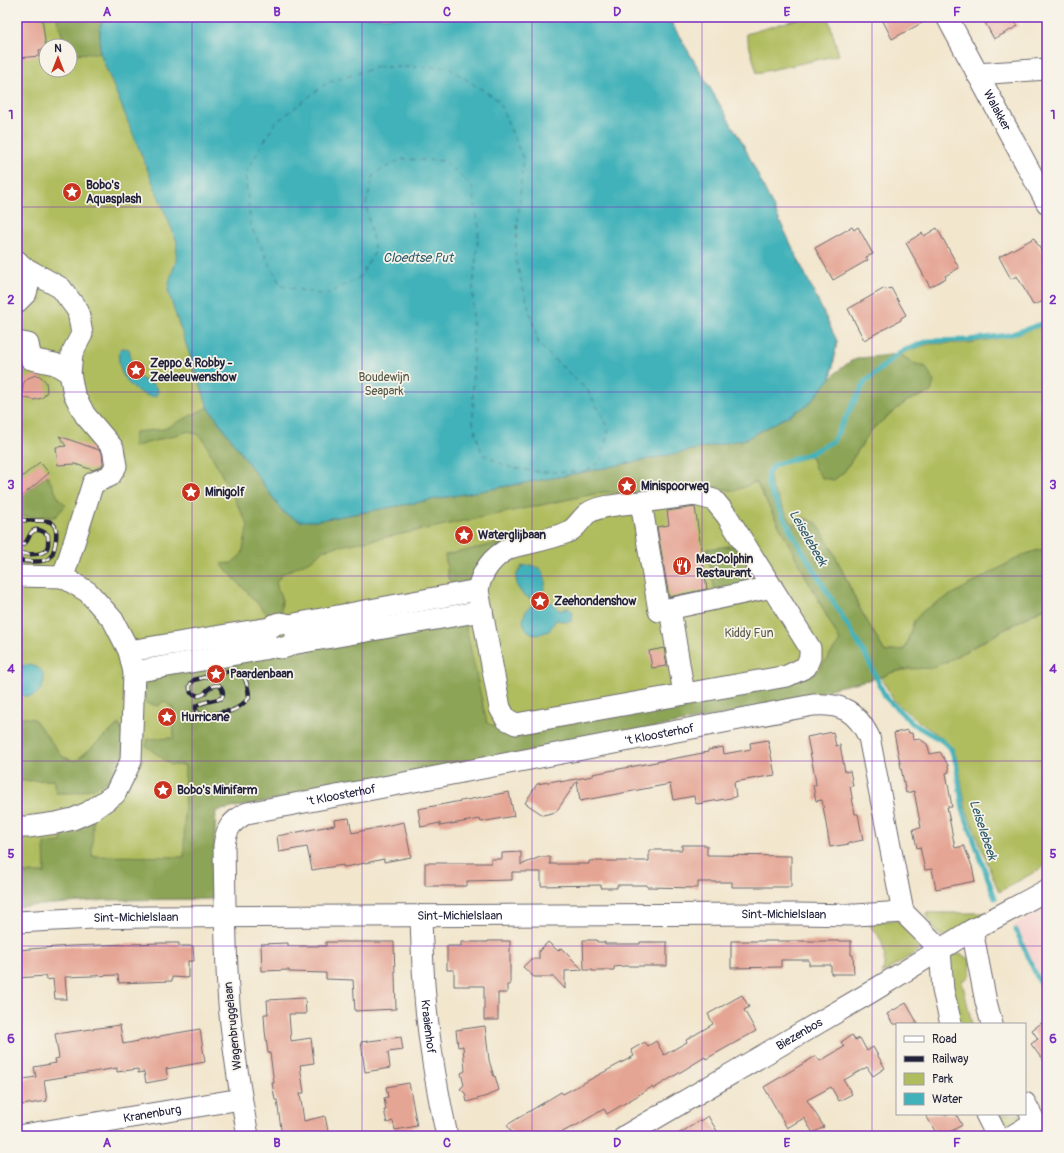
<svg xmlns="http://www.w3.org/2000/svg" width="1064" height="1153" font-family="Pangolin,sans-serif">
	<rect width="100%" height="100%" fill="#f7f3e8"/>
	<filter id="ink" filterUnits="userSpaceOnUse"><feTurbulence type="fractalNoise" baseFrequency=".025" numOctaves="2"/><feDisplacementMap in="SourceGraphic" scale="8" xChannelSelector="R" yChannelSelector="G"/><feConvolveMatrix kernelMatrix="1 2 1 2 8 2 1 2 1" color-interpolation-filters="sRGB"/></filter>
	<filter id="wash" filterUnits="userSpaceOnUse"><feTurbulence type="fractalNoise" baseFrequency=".012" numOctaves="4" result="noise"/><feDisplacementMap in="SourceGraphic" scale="16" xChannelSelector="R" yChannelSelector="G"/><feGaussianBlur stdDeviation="0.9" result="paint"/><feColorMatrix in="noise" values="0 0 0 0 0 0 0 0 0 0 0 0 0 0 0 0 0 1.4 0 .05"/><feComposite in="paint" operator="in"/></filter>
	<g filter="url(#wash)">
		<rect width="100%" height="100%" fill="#f2e6cd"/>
		<path fill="#f7d0ce" d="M1047,906V991L1038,979L1013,926Z"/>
		<path fill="#b0bd5f" stroke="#69704d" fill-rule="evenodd" d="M17,17H668L743,144L837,341L831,378L808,405L756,482L855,669L209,806L210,887L17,894ZM46,46H70V70H46Z
			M804,17H828L839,55L757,73L746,34Z
			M1047,324V550H1038L908,638L905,649L885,652L860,609L831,547L794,527L771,486L770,474L775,466L812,455L815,468L844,472L872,429L907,401L931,392L926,367L913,363L900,354L928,344L968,343L1009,337Z
			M1044,608L1047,613V865L999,892L966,809L958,762L953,748L942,738L915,719L894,701L881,677L893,672L946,662Z
			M927,913H987L951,936H942L936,932L927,915Z
			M896,920L926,946L882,974C888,954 883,936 867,923Z
			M961,954L970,959C970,971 973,975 962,981L972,1024H957L947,960L953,955Z
			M990,1114H1021C1019,1126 1011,1128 1001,1128Z"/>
		<path fill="#8ca456" stroke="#576348" d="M56,17H105L100,26V53L70,54V46H66Z
			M900,354L913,363L926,367L934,381L931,392L907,401L872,429L844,472L834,480L822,478L815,468L811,456L775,466L770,474L771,486L794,527L796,520L804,518L817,523L831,547L860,609L885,652L905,649L914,621L924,610L1023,555L1038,550H1047V613L1043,608L946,662L930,668L908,669L893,672L881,677L833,688L805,699L216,811L212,899L107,900L17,907V873H45L44,843L61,842L64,827L93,820L92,856L184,857L185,765H171L146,746L148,739L174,738L173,708L163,701L159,706L145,703L144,676L464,619L487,723L499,728L513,730L802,679L818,671L840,641L756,482L734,491L706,485L637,494L604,492L382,538L334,547L322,551L312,560L282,574L276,583L282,600L281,617L272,619L221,564L232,563L242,554L248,525L203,439L197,434L189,431L133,447L135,432L164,429L208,407L284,513L315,521L585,472L746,439L808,405L831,378L839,370L851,361L860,358Z
			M47,475L59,499L66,505L55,517L17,516V500Z
			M546,533L464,585L453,584L448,578L445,555Z
			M738,545L755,578L749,584L715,591L707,549Z
			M17,716L34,719L63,757L76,761L119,724L127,744L113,778L94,788L74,793H56L53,780L17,781Z"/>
		<path fill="#42b2ba" stroke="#326a7a" d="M105,17H668L743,144L837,341L831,378L808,405L746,439L585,472L315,521H299L284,513L208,407L174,310L168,290L170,279L176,261L177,242L100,53V26Z
			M124,348L129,349C132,358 130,367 136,374C142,383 154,380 158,391L156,396C151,397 148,396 144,394C126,387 115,368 120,349Z
			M531,565C533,566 538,567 540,569C548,576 546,590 539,596L540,599C543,601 545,600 549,601C553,603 556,606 558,610H563L567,608L571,610L573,613L572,621C565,623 562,620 556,620L549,631L537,635C526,632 520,625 525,613C527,609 531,606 534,603L533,599L523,595L517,586L516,576L522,566Z
			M27,665C60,666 38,712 17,691V669L21,666Z"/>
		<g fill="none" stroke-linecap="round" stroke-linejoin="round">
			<path stroke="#42b2ba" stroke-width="5" d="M995,898L963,810L956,763L951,749L941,740L913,724L886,698L866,656L793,535L768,486V473L774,465L809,454L833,441L865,382L900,352L928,341L968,340L1009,335L1047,322
				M1016,930L1038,979L1047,991"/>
			<path stroke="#2f5c6e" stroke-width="1" stroke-dasharray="5 4" stroke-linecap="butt" d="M377,67H447L498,100L523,158L515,258L539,345L588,391L609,428L601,461L585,472H539L509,467L482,454L473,423V290L479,228L472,187L445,161L402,159L374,174L366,204L375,252L359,278L325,295L281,286L251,227L245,174L275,123L327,83Z"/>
		</g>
		<g id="blocks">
			<path fill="#e5a594" d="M17,17H42L46,49L39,50L40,56L17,58Z
				M881,17H933L892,39Z
				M982,17H1012L1018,26L994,39Z
				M852,227L854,230L858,227L873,254L866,257L868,260L833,280L815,248Z
				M937,228L959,268L945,276L946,278L930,287L906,243L922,233L924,236Z
				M1034,238L1047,261V300L1033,305L1017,276L1011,279L999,257Z
				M885,288L886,290L891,288L906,315L901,318V320L864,340L848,309Z
				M36,375L40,376L46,382L47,391L45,395L42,398L34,400L22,397L23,384L25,381L28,378Z
				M59,436L99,450L102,453L103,464L102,466L93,470L75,464L58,465L56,447L66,446Z
				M40,462L49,473L17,500V481Z
				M695,507L707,589L669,597L657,527L669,525L667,511Z
				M664,648L667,666L652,668L649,651Z
				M908,730L909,733H912L913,740L920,739L927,744L930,754L940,752L948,765L949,772L946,773L952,807H947L955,848L964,846L972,866L975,881L936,889L932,869L925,870L920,847L917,848L913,829L921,828L914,791L906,793L894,733Z
				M833,732L836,746L840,745L845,772L850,771L853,786H850L855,814H858L863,840L849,843V844L830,847L822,800L816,801L813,785H816L815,777L807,737Z
				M768,740L775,775L734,782L736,797L697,804V803H695L694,796L673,800L670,784L580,801L577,781L556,812L543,815L525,803L537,784L560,780V782L593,776V774L708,752V750L723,747L724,754L751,749L750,743Z
				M509,792L514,816L481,822L480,819L440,826V823L421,827L418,809Z
				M349,818L352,833L404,822L411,857L384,862V859L351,866L343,867V865L312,870L307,847L279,852L277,836L335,825L334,820Z
				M682,845H707V855L791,856V887H732V882H698V888L647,887V885H617V888H601V885L541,886V872H512V880L467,881V886H425V863H491V859H502V853L521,852V865L540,857H550V864H589V861H649V850H682Z
				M583,940H597V942H605V944H640V942H667V966H624L614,967V970H604V971H592V970H584Z
				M488,941H510V985H507V993H498V1020H484V986H454V970H447V946H461V942H488Z
				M731,941H851V955H853L854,974H831V965H809V960H781V967L731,968Z
				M326,942H394L396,1009L355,1011L353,980L326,979V973L289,972V970L262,971L261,944L288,943V946H326Z
				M548,942L558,951L561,948L583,970L565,971V989L554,977H534L523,967L531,959H539V951Z
				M161,943H179V946H193L194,961H188V978L172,977V981L119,983L118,975L65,977L67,999H55L53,979L46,980V976L17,978V950L69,946Z
				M742,995L749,1007L744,1010L756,1031L706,1059L705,1057L653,1089L652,1087L607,1114L604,1109L572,1128V1127L555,1136H514L507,1125L561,1092L563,1094L634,1056L631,1050L645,1042L648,1046L656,1041L664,1055L687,1042L686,1040L713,1024L708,1014Z
				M305,998L306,1014H289L291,1041L311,1038L314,1063L300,1065L304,1093H300L304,1121L325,1116L329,1136H282L277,1100H275L272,1083H274L270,1053H268L265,1031L264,1014H268L267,1000Z
				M906,1003L918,1024H893L887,1014Z
				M1047,1019V1066L1031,1044L1038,1039L1032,1030Z
				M120,1025L123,1044L160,1037V1036L200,1029L205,1062L166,1069L168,1079L146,1083L144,1072L138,1073V1069L117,1072V1068L44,1080L47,1101L22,1105L18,1080L36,1077L34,1067L56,1063L55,1059L59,1058L55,1034Z
				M485,1026L489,1060L494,1077L495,1076L499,1090L487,1096L467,1102L465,1093L460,1089L464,1085L461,1073L465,1071L463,1046L458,1047L456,1030Z
				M852,1035L855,1040L860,1038L867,1051L873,1047L885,1068L873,1076L867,1067L844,1080L852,1094L839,1101L831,1087L807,1100L824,1127L813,1133L804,1118L787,1128L764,1087L816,1056L820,1061L844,1047L841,1042Z
				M401,1037L403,1050L388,1052L390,1068L365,1072L361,1042Z
				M409,1083L417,1126L395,1130L393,1121L387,1123L384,1110H386L384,1098L388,1097L386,1087Z
				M925,1114H956L962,1125L943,1136H938Z
				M708,1116L720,1136H675Z"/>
		</g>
	</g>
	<g filter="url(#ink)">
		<use href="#blocks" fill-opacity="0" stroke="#6b676e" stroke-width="1"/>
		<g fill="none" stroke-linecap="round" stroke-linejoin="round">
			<defs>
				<g id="minor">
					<path id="s1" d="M947,17L1047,203"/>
					<path d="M977,74L1047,69"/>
					<path d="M17,261L23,267L61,288L78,311L82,334L72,353L70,373L74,394L85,415L113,448L116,466L110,476L93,483L63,577L88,592L113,620L129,651L134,672L131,761L115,794L89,812L73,819L56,823L28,827H17"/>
					<path d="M17,302L26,293L32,272"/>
					<path d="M17,342L28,344L31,359L55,364L70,373"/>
					<path d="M641,502L695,495L714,500L727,516L810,648V657L806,667L787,676L516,724L506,719L500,708L478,590C481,572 493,556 510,548C516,545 524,545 530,543C543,540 556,537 568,532C577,528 581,518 588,513C599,505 628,504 641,502L659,611L772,587"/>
					<path d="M17,576L63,577"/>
					<path d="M670,609L684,694"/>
					<path d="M129,651L270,628C277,622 281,622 289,625L478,590"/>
					<path d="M134,672L275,647C282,649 286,648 292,644L482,611"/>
					<path id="s2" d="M421,916C422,952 423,989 428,1025C432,1062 439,1099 447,1136"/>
					<path id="s3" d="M17,922L93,918L148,917L795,914L856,915L903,912"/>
					<path d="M972,930L986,1002L992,1024"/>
					<path d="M1025,1103L1035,1122L1044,1136"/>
					<path d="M986,1114L997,1136"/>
					<path id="s4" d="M17,1136L241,1099"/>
					<path id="s5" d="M248,1136C240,1092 233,1048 229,1004C225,951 225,899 224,846C226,828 232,821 247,813L813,705C842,703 856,711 869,737L903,912L940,949L943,990L951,1024"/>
					<path id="s6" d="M625,1136L871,992L972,930L1010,910L1047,890"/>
					<path d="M1012,1136L1035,1122"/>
				</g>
			</defs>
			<use href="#minor" stroke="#6b676e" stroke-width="23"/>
			<use href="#minor" stroke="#fff" stroke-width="21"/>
			<defs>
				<path id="rail" d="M17,520L48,521C51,522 54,524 55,527C58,534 55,555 48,559C42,563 24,561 17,560
					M17,545C20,545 24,545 26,542C28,540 29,536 31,533C36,527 43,531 48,535C48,539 49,545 47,548C44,557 24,554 17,553
					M229,671C233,671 237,670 240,672C246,677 249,690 249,698C244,703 238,709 231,711C227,712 223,711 218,713C207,716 206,720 196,711V706C204,701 213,701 222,698C224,692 223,689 219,685C212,685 208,688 204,694L199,696L191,693C189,687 189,685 194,680Z"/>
			</defs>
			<use href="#rail" stroke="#22223b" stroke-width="4.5"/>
			<use href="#rail" stroke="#f7f3e8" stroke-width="3" stroke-dasharray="9" stroke-linecap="butt"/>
		</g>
	</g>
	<path fill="none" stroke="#7b2cbf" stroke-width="1" stroke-opacity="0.55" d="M192,17V1136M362,17V1136M532,17V1136M702,17V1136M872,17V1136M17,207H1047M17,392H1047M17,576H1047M17,761H1047M17,946H1047"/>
	<defs>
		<symbol id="sight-disc" viewBox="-11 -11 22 22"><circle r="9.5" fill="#c8321e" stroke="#f7f3e8"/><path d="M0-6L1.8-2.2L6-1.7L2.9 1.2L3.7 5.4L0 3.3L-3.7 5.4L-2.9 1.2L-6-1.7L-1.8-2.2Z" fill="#fff"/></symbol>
		<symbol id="restaurant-disc" viewBox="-11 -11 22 22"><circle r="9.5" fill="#c8321e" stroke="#f7f3e8"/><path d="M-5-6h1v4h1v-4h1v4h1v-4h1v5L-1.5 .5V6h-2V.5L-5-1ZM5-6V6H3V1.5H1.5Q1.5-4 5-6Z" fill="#fff"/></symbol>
	</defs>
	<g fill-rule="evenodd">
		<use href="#sight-disc" x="61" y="181" width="22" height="22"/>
		<use href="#sight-disc" x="125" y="359" width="22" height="22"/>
		<use href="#sight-disc" x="616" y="475" width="22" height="22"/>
		<use href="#sight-disc" x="180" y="481" width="22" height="22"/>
		<use href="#sight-disc" x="453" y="524" width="22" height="22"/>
		<use href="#restaurant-disc" x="671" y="555" width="22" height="22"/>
		<use href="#sight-disc" x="529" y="590" width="22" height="22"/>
		<use href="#sight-disc" x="205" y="663" width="22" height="22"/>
		<use href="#sight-disc" x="156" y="706" width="22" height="22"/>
		<use href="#sight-disc" x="152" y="779" width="22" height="22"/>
	</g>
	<g text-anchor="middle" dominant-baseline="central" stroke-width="3.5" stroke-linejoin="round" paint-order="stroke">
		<g font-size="12" fill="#22223b" stroke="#f7f3e8">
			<text stroke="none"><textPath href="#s1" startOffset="106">Walakker</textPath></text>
			<text stroke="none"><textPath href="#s5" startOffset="754">'t Kloosterhof</textPath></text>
			<text stroke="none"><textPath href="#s5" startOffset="430">'t Kloosterhof</textPath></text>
			<text stroke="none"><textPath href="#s3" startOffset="767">Sint-Michielslaan</textPath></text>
			<text stroke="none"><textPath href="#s3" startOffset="443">Sint-Michielslaan</textPath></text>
			<text stroke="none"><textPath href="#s3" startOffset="119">Sint-Michielslaan</textPath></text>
			<text transform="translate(233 1026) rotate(-96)">Wagenbruggelaan</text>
			<text stroke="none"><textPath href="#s2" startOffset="111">Kraaienhof</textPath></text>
			<text stroke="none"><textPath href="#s6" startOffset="202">Biezenbos</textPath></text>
			<text stroke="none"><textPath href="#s4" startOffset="137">Kranenburg</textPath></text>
		</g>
		<g font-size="12" font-weight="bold" fill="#22223b" stroke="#f7f3e8" text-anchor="start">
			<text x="86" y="185">Bobo's<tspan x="86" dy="14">Aquasplash</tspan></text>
			<text x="150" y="363">Zeppo &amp; Robby -<tspan x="150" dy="14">Zeeleeuwenshow</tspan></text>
			<text x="641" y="486">Minispoorweg</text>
			<text x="205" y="492">Minigolf</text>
			<text x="478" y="535">Waterglijbaan</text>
			<text x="696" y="559">MacDolphin<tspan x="696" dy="14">Restaurant</tspan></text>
			<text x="554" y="601">Zeehondenshow</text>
			<text x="230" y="674">Paardenbaan</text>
			<text x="181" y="717">Hurricane</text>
			<text x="177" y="790">Bobo's Minifarm</text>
		</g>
		<g font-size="12" fill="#545848" stroke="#f7f3e8">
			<text x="384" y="377">Boudewijn<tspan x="384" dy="14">Seapark</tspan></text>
			<text x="749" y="633">Kiddy Fun</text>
		</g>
		<g font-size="13" font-style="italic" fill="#2f5c6e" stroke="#f7f3e8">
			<text x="418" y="258">Cloedtse Put</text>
			<text transform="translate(808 538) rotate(60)">Leiselebeek</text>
			<text transform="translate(983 830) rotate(72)">Leiselebeek</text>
		</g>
	</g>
	<rect width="1064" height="1153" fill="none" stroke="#f7f3e8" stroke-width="44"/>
	<rect x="896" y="1023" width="130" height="92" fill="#f7f3e8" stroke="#a29fa3"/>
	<rect x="904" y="1036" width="20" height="6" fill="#ffffff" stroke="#a29fa3"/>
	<text x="932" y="1043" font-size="12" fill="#22223b">Road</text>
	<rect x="904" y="1056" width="20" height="6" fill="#22223b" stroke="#a29fa3"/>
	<text x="932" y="1063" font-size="12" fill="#22223b">Railway</text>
	<rect x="904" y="1073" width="20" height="12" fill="#b0bd5f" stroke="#a29fa3"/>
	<text x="932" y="1083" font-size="12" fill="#22223b">Park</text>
	<rect x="904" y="1093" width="20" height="12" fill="#42b2ba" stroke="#a29fa3"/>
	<text x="932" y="1103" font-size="12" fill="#22223b">Water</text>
	<g transform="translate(58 58)"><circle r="19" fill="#f7f3e8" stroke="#a29fa3"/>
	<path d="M0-3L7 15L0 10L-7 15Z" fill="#c8321e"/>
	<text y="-6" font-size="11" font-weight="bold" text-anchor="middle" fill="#22223b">N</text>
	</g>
	<rect x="22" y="22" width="1020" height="1109" fill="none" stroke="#7b2cbf" stroke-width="1.5"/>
	<g font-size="13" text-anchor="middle" font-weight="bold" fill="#7b2cbf">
		<text x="107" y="16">A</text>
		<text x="277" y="16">B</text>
		<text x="447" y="16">C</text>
		<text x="617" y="16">D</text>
		<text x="787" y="16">E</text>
		<text x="957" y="16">F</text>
		<text x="11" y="119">1</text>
		<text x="1053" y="119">1</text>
		<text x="11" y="304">2</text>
		<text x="1053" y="304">2</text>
		<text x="11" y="489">3</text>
		<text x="1053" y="489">3</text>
		<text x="11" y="673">4</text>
		<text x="1053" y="673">4</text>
		<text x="11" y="858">5</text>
		<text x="1053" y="858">5</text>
		<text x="11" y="1043">6</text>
		<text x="1053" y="1043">6</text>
		<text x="107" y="1147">A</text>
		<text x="277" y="1147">B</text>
		<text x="447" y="1147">C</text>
		<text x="617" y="1147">D</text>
		<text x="787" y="1147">E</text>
		<text x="957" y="1147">F</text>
	</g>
</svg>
